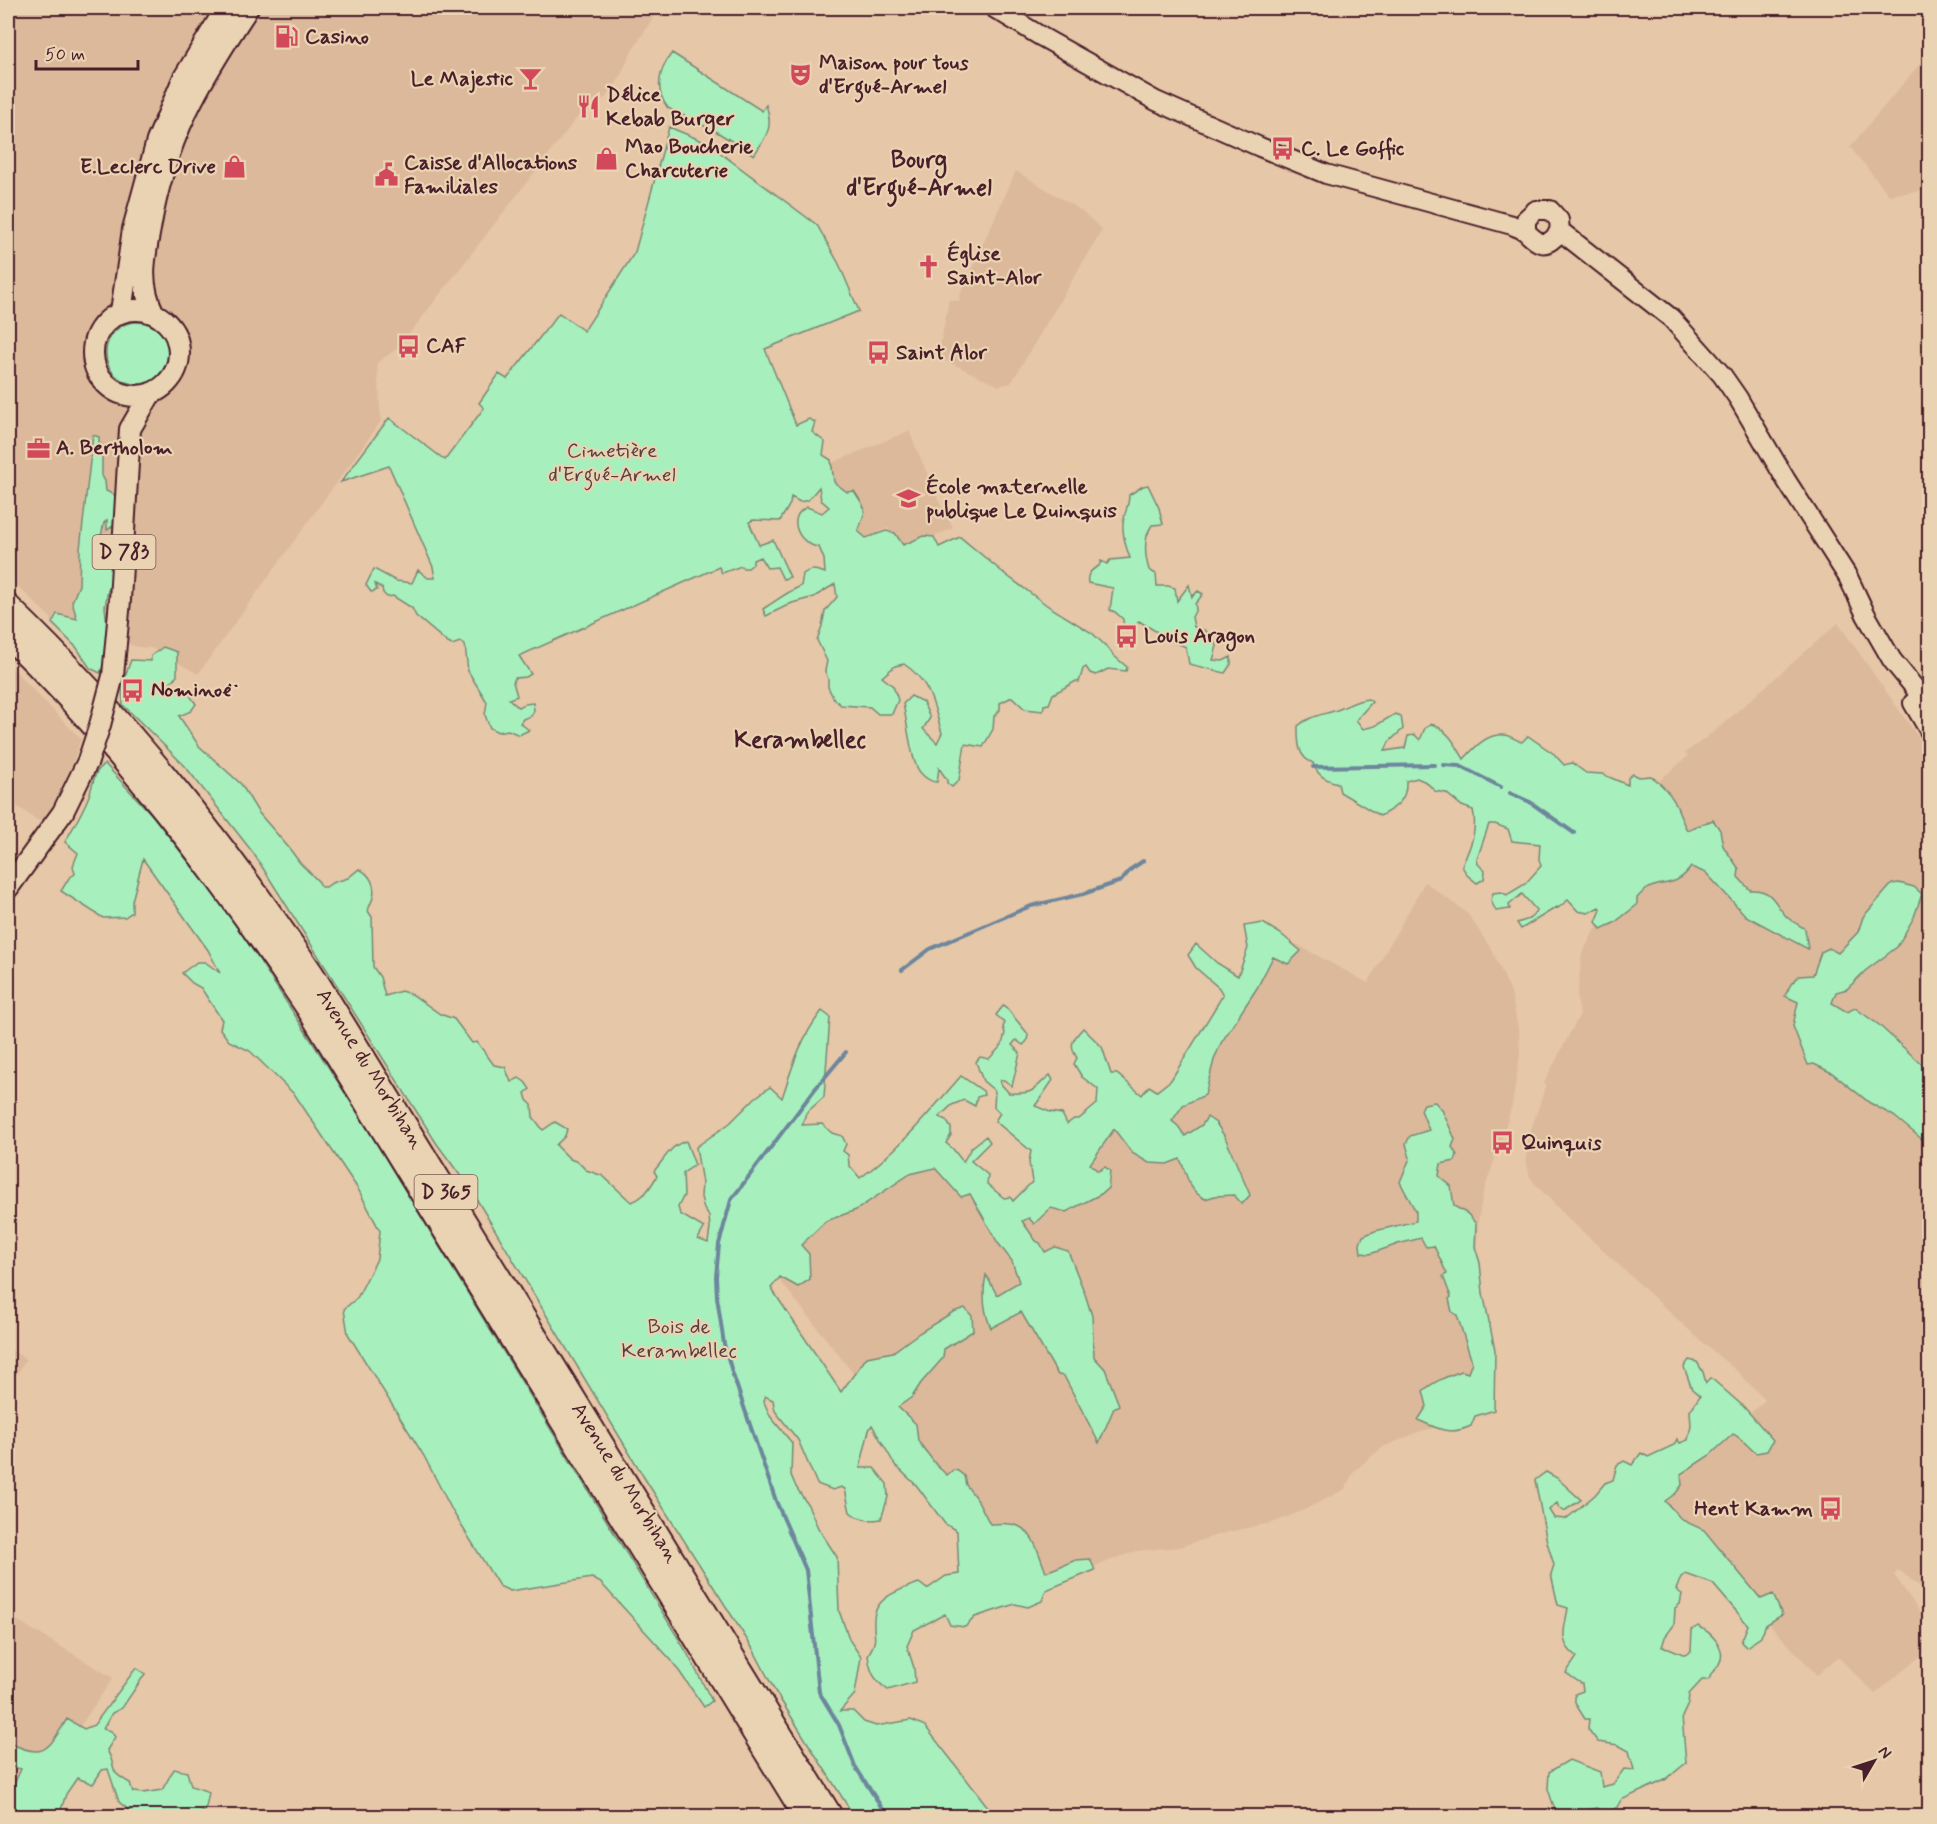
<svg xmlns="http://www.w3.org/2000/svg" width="1937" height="1824" font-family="Mynerve,sans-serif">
	<rect width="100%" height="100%" fill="#e6c7a7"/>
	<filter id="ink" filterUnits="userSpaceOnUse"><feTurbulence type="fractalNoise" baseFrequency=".0167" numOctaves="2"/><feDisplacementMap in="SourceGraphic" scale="12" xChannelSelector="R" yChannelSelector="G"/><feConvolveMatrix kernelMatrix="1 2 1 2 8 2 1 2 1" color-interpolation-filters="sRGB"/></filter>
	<g filter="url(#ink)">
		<path fill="#dcb99b" d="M8,8H659L631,53L618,81L604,99L602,97L584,118L579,115L399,347L377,363L381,421L198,674L152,648L138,647L54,621L8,577Z
			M1929,53V190L1889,195L1850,147Z
			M1016,171L1082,211L1102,230L1011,383L999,386L938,357L949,300L960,301L959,297Z
			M909,431L941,506L953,528L898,552L888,528L846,545L815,470Z
			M1838,623L1930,754L1929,1594L1899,1570L1894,1575L1929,1625V1649L1875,1694L1838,1657L1817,1675L1655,1502L1765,1400L1739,1373L1700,1340L1571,1221L1538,1187L1530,1177L1526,1161L1528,1139L1546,1085L1544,1083L1580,1014L1577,998L1582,954L1594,931L1606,919L1637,800L1688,756L1685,753L1716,730Z
			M8,664L81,739L71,768L43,824L8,800Z
			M1425,882L1468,914L1493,952L1511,993L1519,1033L1520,1055L1512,1106L1482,1197L1478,1223L1476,1265L1492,1396L1491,1413L1418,1432L1383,1447L1354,1471L1345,1489L1304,1510L1275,1522L1224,1533L1179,1547L1136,1551L1044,1585L856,1377L778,1278L779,1250L864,1185L927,1128L1009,1219L1096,1130L1160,1103L1270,930L1368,983Z
			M8,1348L26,1359L8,1389Z
			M8,1615L113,1678L46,1776L8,1753Z"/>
		<path fill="#a7f0be" stroke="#788874" stroke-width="1.5" d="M672,53L762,111L766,105C774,129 766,136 754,155L717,132L668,108C654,90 659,69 672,53Z
			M669,127L700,140L719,152L817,225L839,264L859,311L765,349L796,425L809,419L815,422L812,432L825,442L823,455L831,460L834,482L847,492L854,491C869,513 866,509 858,531L866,538L886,531L895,533L903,545L924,536L934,537L939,547L960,537L1006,575L1048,606L1092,633L1109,649L1113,655L1127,667L1126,671L1108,669L1096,675L1090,673L1086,667L1083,669L1079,682L1076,681L1053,694L1049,704L1044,705L1043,711L1025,709L1012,697L1000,703V710L994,716L993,729L983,747L965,744L959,780L952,787L947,783V780L939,768L937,782C928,782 919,773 916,765C910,752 907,720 903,704L911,696L923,702L930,718L923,729L937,743L942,733C933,704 931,682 904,664L895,666L882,677L893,686L898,700L892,714H878L870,707L841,705L834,699L828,687V679L825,671L827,661L817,640L822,626L825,611L837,597L835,584L814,597L792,603L766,616L763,609C776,601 787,592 801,586L803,574C812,568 815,570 825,573L824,559L819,547C799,545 785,517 807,507L822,513L829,507L821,500L819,487L808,500L800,502L791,497L790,504L780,521L753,520L749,522L759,545L773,540L790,577L783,579L777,567L767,568L760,557L753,560V564L748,568H743L741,566L722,573L719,567L519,656L531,674L526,677L515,678L513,682L517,696L509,699L518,707L525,704L533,703L534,711L531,716L523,719L520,723L529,730L519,735L508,730L498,732L490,728L485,715L487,702L468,671L465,645L460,642L452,645L448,643L416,616L412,608L393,596L387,597L383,593L382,588L375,584L377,590L371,592L366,585L374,569L396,581L412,583L418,570L428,578H435L433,567L389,466L341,482L389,418L445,460L484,408L479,403L499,374L507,379L559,313L584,331L635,252Z
			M106 353a31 31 0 1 1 62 0a31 31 0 1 1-62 0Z
			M93,435L99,437V444L102,445V476L105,481L106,491L117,496V523L107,530V520L104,523L97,554L113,558L112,587L108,590L105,607L109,643L106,658L100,673L90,668L77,648L52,623L57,614L77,619L72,602L79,585L80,549Z
			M1148,485L1159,508L1163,524L1152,525C1143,538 1145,556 1149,570L1156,574L1157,586H1168L1175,588L1177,601L1189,585L1192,597L1198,591L1203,594L1195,604L1196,609L1192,617L1194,627L1206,631L1217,646L1213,660L1223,661L1231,657V664L1225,673L1189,664L1186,647L1172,641L1139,621L1131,632L1124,628L1123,619L1115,612L1110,610L1113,588L1088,583C1086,574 1092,569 1099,566L1101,561L1107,564L1110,560L1130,558C1125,545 1120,527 1125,514C1127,507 1129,503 1129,495L1143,486Z
			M163,647L177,652V676L165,687V689L170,692L173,685L183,692L187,691L196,704L191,711L179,716L199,746L241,784L258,812L289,848L300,863L319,882L321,887H326L332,883L348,878L359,869C370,874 376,885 373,897C372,902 369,906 368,911L372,917L373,967L380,977L385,996L401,991L413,995L440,1014L454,1019L472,1043L477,1042L494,1065L505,1067L511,1082L519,1078L525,1082L530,1089L525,1093L527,1100L532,1105L533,1117L543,1130L555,1122L567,1129L565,1136L556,1145L570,1159L578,1162L586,1170L603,1176L631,1202C644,1198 650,1188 657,1176L654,1171C665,1159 669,1146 686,1141L695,1165L683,1173L684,1195L678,1207L680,1214L704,1228L698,1239L708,1243L710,1228L709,1216L704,1209L701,1197L702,1183L696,1147L730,1123L755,1098L770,1087L782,1098C793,1065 800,1039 822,1011L830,1017L824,1097L806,1113L802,1125L822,1124L832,1133L842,1136L846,1144L843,1151L848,1155L849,1165L860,1178C899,1150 929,1113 961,1076L983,1091L984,1095L977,1097L975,1106L964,1100L952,1105L939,1117L946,1120L951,1128V1135L946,1143L953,1149L963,1162L971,1148L986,1136L990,1142L971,1161L988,1175L987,1184L1004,1198L1010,1197L1013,1201L1032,1182L1029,1162L1031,1151L995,1121L1000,1113L994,1107L995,1091L983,1081L976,1062L980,1057L989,1059L1002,1045L1005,1033L1003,1027L1005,1023L996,1015L1004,1005L1028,1034L1027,1041L1023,1045L1016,1040L1012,1045L1020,1053L1012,1086L1004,1080H1001L1000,1083L1009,1093C1036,1094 1031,1091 1050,1075L1053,1080L1035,1106L1050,1112L1062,1114L1067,1124L1074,1119H1079L1097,1104L1098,1089L1082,1077L1074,1064L1077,1058C1068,1044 1073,1039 1083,1028L1102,1047L1111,1074H1117L1142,1095L1149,1086L1157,1091L1171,1080L1223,995L1219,988L1196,968L1188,955L1196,944L1217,963L1238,976L1248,948L1244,926L1263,923L1281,934L1301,951L1288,964L1273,957L1257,988L1221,1043L1214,1060L1205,1095L1183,1105L1172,1121L1178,1126L1185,1136L1202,1125L1207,1117L1216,1123L1225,1137L1250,1195L1242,1204L1234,1195L1215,1196L1205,1199C1188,1191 1187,1174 1180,1159L1167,1164L1149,1163L1132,1153L1114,1129L1090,1164L1098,1171L1105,1167L1110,1171L1108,1188L1101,1194L1066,1212L1051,1208L1034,1224L1029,1218L1022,1221L1036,1241L1040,1243L1045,1252L1055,1247L1068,1251L1085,1294L1092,1316L1094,1357L1105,1369L1119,1405L1114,1408L1099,1443L1064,1376L1058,1375L1021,1312L991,1328C983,1310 982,1294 986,1275L997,1295L1019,1282L1012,1261L998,1243L970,1194L961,1197L935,1168L910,1174L856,1210L826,1221L801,1245L809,1254L810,1279L798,1287L780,1277L771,1288L841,1392L867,1357L893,1352L919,1333L953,1312L965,1308L972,1316L973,1331L944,1349L943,1358L921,1383L912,1397L898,1407L916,1424L918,1441L937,1466L947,1475L953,1470L958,1471L964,1476L966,1485L978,1501L990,1524C997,1524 1004,1523 1010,1524C1034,1526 1038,1554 1046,1572L1076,1560L1090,1559L1095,1570L1046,1590L1042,1601L1028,1607L1015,1604L975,1617L965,1627L950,1625L945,1614L914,1630L907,1646L914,1668L915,1682L888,1690C874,1680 870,1672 868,1655C879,1637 873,1639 874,1620C874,1597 901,1589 919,1583L927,1589L946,1576L959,1574L957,1531L945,1524L917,1486L895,1465L872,1425L869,1430L860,1468H874L887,1484L888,1497L881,1519C868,1521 860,1520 850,1512L845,1489L841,1487L833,1490L817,1484L798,1440L775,1411L773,1400L765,1396L764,1402L770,1416L792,1443L791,1475L796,1487L808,1505L818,1528L837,1557L839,1611L850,1641L861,1657L855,1694L840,1711H853L864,1722L876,1726L911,1720L925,1726L995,1816H854L775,1691L753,1649L645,1479L471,1190L437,1144L254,854L185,766L123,705L122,685L131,660L151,661V656Z
			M1368,699L1372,702L1356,720L1363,729L1375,726L1395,714L1401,716L1403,729L1389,742L1385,751L1405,748L1408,736L1415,735L1420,740L1425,728L1432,724C1449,731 1455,744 1464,759C1474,748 1487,733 1504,735C1509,735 1516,740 1522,742L1528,736L1554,754L1564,765L1572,763L1586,773L1602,774L1628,785V778L1633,774L1639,777L1651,776C1664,786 1674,797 1679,812C1682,819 1683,824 1687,830L1713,820L1720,830L1723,846L1739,869L1738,877L1750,890C1775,889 1773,904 1788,918C1793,922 1799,925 1805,929L1808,949L1746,916L1706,873L1691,867C1673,893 1656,875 1637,898V905L1614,923L1601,929L1596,922L1601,910L1599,907L1588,913L1578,911L1568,900L1558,908L1557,907L1521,929L1517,923L1529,919L1537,911L1522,894L1509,905L1510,909L1496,911L1491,901L1493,893L1501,892L1507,895L1525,884L1541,866L1539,859L1540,844L1512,841L1508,829L1495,824H1489L1477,859L1478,864L1485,871L1484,879L1477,883L1467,875L1462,866C1470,848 1478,830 1473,810L1462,806L1446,793L1435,791L1426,782L1417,778L1406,781C1407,801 1396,807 1380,816L1340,792L1338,783C1325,780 1317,775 1313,763C1297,757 1298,741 1298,726C1309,716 1322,715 1337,710C1348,706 1356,700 1368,699Z
			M105,764L152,815L222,905L256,955L356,1110L686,1651L712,1701L704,1707L672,1661L601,1583L592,1578L510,1591L499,1586L453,1512L424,1456L348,1334L344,1309L357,1298L377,1259L380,1231L358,1189L295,1095L250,1051L229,1041L220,1029L222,1020L201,988L192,983L182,973L197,962H205L220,973L208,950L143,859L132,901V912L125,917L103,918L61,891L69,878L75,874L73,866L78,853L65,842C73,828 82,813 88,798C94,785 92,772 105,764Z
			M1899,883L1914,887L1922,894L1914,917L1897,947L1865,971L1847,989L1836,992L1832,1003L1847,1012L1855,1008L1879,1025L1929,1071V1145L1894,1116L1870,1103L1832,1073L1814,1064L1808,1065L1793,1026L1798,1002L1785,996L1791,984L1799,976L1813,975L1821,952L1829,948L1838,953L1858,932L1863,917L1892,884Z
			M1435,1102L1442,1110L1455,1139L1452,1147L1457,1155L1455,1161L1441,1164L1439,1176L1451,1186L1454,1206L1468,1214L1476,1224L1475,1247L1480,1263L1483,1293L1495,1350L1494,1410L1475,1416L1471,1426C1449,1436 1439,1429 1418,1420L1427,1406L1423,1391C1434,1381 1448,1376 1462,1371L1468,1373L1472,1362L1457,1315L1452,1312L1449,1299L1451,1297L1443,1276L1447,1274L1434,1246L1426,1247L1421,1238L1398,1244L1370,1254L1361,1253L1360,1244L1363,1236L1375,1231L1416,1221V1212L1400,1182L1410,1158L1406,1144L1410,1136L1429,1130L1421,1110L1424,1104Z
			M1689,1360L1697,1362L1703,1372L1706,1383L1711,1378L1744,1407L1773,1440L1767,1451L1756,1453C1748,1447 1741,1437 1733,1434L1710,1455L1681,1474L1682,1485L1676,1493L1665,1501L1682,1520L1704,1530L1761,1599L1773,1594L1782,1615L1764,1626L1761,1637L1746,1647L1741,1642L1748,1625L1713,1584L1686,1574L1681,1577L1676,1590L1682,1594L1680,1604L1675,1608L1674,1625L1665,1637L1662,1647L1669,1648L1685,1655L1691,1651L1692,1630L1698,1626C1711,1632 1728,1649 1719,1664C1715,1672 1712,1669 1709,1680H1702L1689,1694L1688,1704L1682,1717L1686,1763L1665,1780L1621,1800L1617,1807L1604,1816L1597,1808L1557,1816L1548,1789L1549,1772L1569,1760L1600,1772L1602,1787L1613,1784L1624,1769L1634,1770L1629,1751L1618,1745L1598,1742L1588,1729L1589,1719H1585L1575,1703V1694L1583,1691L1582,1684L1566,1673L1577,1657C1557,1643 1565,1628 1568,1608L1558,1605L1551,1574L1554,1565L1547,1542L1535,1480L1546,1472L1557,1478L1581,1500L1564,1511L1559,1508L1557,1503L1549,1510L1554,1518L1566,1519L1595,1495L1605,1483L1613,1480L1617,1465L1624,1461L1632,1465L1641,1453L1648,1457L1674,1445L1677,1439L1680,1443L1688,1440L1691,1426L1690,1411L1700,1396L1692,1389L1684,1367Z
			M136,1668L145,1674L122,1708L112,1713L103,1729L111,1731L115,1737L107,1750C119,1770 105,1769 130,1783L133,1792L143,1793L162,1790L174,1769L187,1772L191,1786L209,1792L206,1807L198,1816H136L119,1802L108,1769L102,1770L93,1784L77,1778L66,1794L59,1816H8L14,1804L8,1797L21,1769L8,1766V1742C45,1761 48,1749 67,1719L84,1729L94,1725Z"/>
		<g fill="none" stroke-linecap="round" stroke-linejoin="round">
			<path stroke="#6d869c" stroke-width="4" d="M1443,765L1460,766L1501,787
				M1313,767L1435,765
				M1510,793L1530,802L1574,833
				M902,970L930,949L1014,913L1031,906L1083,894L1121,881L1131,869L1143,861
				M846,1052L815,1089L731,1200L719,1244L716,1277L717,1297L724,1344L732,1372L776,1501L806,1570L819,1692L839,1725L855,1766L887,1816"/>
			<defs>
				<path id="secondary" d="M994,8L1042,37L1156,101L1260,147L1326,174L1512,225C1516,227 1523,229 1526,232C1534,239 1542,250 1554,238C1560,233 1560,227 1559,220L1550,210H1536L1526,219V232
					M1559,230L1671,318L1722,375L1738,398L1786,480L1848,577L1866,615L1892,660L1914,687L1930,713
					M1913,703L1930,732"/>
				<path id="primary" d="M93 353a43 43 0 1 1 86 0a43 43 0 1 1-86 0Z
					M121,312L133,229L157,141L183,79L226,8
					M154,314C139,283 144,261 150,229C165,139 199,82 248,8
					M113,676L120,600L130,429L151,393
					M8,888L63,812L88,761"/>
				<path id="highway" d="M8,607C124,718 223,842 312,975L830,1816
					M8,635C123,747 219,874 308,1007L806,1816"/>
			</defs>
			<use href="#secondary" stroke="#4a1f2b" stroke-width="22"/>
			<use href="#primary" stroke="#4a1f2b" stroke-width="24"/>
			<use href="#highway" stroke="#4a1f2b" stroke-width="28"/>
			<use href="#secondary" stroke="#ead3b2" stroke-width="18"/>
			<use href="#primary" stroke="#ead3b2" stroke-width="20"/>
			<use href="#highway" stroke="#ead3b2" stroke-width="24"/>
			<defs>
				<path id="primary-bridge" d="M88,761L100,725L113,676"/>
			</defs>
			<use href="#primary-bridge" stroke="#4a1f2b" stroke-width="24" stroke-linecap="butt"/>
			<use href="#primary-bridge" stroke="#ead3b2" stroke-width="20"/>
		</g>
	</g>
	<defs>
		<symbol id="fuel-bare" viewBox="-9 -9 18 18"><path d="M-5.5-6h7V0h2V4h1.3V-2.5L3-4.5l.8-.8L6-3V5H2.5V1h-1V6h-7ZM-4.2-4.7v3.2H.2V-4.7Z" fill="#d1495b" stroke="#ead3b2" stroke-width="2.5" paint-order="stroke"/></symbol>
		<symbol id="theatre-bare" viewBox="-9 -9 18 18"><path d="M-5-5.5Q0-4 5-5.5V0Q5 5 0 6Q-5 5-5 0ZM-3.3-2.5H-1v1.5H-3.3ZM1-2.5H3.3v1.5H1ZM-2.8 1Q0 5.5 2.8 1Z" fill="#d1495b" stroke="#ead3b2" stroke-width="2.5" paint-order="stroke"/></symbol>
		<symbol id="bar-bare" viewBox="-9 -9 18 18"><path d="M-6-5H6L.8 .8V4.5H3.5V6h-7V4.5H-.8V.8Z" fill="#d1495b" stroke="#ead3b2" stroke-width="2.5" paint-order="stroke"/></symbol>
		<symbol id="restaurant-bare" viewBox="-9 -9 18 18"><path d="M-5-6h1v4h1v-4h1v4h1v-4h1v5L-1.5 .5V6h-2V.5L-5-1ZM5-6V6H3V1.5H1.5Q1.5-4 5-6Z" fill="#d1495b" stroke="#ead3b2" stroke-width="2.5" paint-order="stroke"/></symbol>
		<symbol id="bus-bare" viewBox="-9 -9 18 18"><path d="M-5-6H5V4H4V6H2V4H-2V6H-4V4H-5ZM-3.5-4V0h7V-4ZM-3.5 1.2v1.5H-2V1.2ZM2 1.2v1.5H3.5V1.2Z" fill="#d1495b" stroke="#ead3b2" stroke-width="2.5" paint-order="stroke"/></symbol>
		<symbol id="shop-bare" viewBox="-9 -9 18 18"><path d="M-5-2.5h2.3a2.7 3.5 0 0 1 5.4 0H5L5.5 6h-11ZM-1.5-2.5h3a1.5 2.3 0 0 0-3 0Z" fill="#d1495b" stroke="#ead3b2" stroke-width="2.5" paint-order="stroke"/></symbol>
		<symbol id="civic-bare" viewBox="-9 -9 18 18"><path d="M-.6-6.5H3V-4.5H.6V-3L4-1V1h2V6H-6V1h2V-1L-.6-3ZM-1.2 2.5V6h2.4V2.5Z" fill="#d1495b" stroke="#ead3b2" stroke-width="2.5" paint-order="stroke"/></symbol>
		<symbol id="church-bare" viewBox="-9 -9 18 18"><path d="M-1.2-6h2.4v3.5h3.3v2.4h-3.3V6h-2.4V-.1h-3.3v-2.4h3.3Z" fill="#d1495b" stroke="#ead3b2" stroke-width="2.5" paint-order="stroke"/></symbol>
		<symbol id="office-bare" viewBox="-9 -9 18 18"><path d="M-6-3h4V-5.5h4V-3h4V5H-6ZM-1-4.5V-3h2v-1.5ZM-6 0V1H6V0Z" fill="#d1495b" stroke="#ead3b2" stroke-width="2.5" paint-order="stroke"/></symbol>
		<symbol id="school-bare" viewBox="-9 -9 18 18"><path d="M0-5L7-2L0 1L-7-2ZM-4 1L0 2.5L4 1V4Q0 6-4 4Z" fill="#d1495b" stroke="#ead3b2" stroke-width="2.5" paint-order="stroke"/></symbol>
	</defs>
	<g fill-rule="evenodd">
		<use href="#fuel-bare" x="270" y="20" width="33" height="33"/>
		<use href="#theatre-bare" x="784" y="58" width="33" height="33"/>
		<use href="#bar-bare" x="514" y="62" width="33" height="33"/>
		<use href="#restaurant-bare" x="572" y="90" width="33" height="33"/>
		<use href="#bus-bare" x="1266" y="132" width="33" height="33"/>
		<use href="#shop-bare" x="590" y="142" width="33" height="33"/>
		<use href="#shop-bare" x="218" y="150" width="33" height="33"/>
		<use href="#civic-bare" x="370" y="158" width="33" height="33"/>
		<use href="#church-bare" x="912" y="250" width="33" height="33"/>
		<use href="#bus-bare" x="392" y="330" width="33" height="33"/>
		<use href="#bus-bare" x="862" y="336" width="33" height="33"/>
		<use href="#office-bare" x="22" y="432" width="33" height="33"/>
		<use href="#school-bare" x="892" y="482" width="33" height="33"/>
		<use href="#bus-bare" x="1110" y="620" width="33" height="33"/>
		<use href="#bus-bare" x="116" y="674" width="33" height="33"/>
		<use href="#bus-bare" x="1486" y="1126" width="33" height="33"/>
		<use href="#bus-bare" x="1814" y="1492" width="33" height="33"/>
	</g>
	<g text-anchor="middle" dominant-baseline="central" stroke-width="4.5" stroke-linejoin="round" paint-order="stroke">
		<g fill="#ead3b2" stroke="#7a5554" stroke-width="1.5">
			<rect x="92.5" y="535" width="63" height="34" rx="4.5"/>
			<rect x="414.5" y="1175" width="63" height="34" rx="4.5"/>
		</g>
		<g font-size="20" font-weight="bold" fill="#4a1f2b">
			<text x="124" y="552">D 783</text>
			<text x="446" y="1192">D 365</text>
		</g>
		<g font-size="21" font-weight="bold" fill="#4a1f2b" stroke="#ead3b2" text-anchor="start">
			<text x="305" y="37">Casino</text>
			<text x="819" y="63">Maison pour tous<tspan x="819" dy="24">d'Ergué-Armel</tspan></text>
			<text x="513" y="79" text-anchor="end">Le Majestic</text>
			<text x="606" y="95">Délice<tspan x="606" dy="24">Kebab Burger</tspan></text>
			<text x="625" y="147">Mao Boucherie<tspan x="625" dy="24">Charcuterie</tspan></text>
			<text x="1301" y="149">C. Le Goffic</text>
			<text x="404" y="163">Caisse d'Allocations<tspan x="404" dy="24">Familiales</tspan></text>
			<text x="216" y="167" text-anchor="end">E.Leclerc Drive</text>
			<text x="947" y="254">Église<tspan x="947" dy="24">Saint-Alor</tspan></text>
			<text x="426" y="346">CAF</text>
			<text x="896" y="353">Saint Alor</text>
			<text x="56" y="448">A. Bertholom</text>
			<text x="926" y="487">École maternelle<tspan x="926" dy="24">publique Le Quinquis</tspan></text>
			<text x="1144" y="636">Louis Aragon</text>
			<text x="151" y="690">Nominoë</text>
			<text x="1521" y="1143">Quinquis</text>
			<text x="1813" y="1509" text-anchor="end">Hent Kamm</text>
		</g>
		<g font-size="21" fill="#583e41" stroke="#ead3b2">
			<text x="612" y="451">Cimetière<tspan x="612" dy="24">d'Ergué-Armel</tspan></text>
			<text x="679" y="1327">Bois de<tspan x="679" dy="24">Kerambellec</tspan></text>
		</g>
		<g font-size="21" fill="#4a1f2b" stroke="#ead3b2">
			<text transform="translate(370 1069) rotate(58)">Avenue du Morbihan</text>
			<text transform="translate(625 1483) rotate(58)">Avenue du Morbihan</text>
		</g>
		<g font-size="24" font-weight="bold" fill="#4a1f2b" stroke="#ead3b2">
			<text x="919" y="160">Bourg<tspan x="919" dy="28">d'Ergué-Armel</tspan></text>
			<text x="800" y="740">Kerambellec</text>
		</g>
	</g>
	<rect width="1937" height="1824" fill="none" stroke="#ead3b2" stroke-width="30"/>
	<rect x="15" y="15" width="1907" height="1794" fill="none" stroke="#4a1f2b" stroke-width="2" filter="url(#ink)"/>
	<g transform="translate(1874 1761) rotate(51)" stroke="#ead3b2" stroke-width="4.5" paint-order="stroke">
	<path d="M0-4.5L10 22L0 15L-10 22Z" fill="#4a1f2b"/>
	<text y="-9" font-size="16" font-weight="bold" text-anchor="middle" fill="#4a1f2b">N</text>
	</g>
	<path d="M36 60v9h102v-9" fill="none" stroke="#4a1f2b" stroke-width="3"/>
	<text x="45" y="60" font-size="18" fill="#4a1f2b" stroke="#ead3b2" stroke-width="4.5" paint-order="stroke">50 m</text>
</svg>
